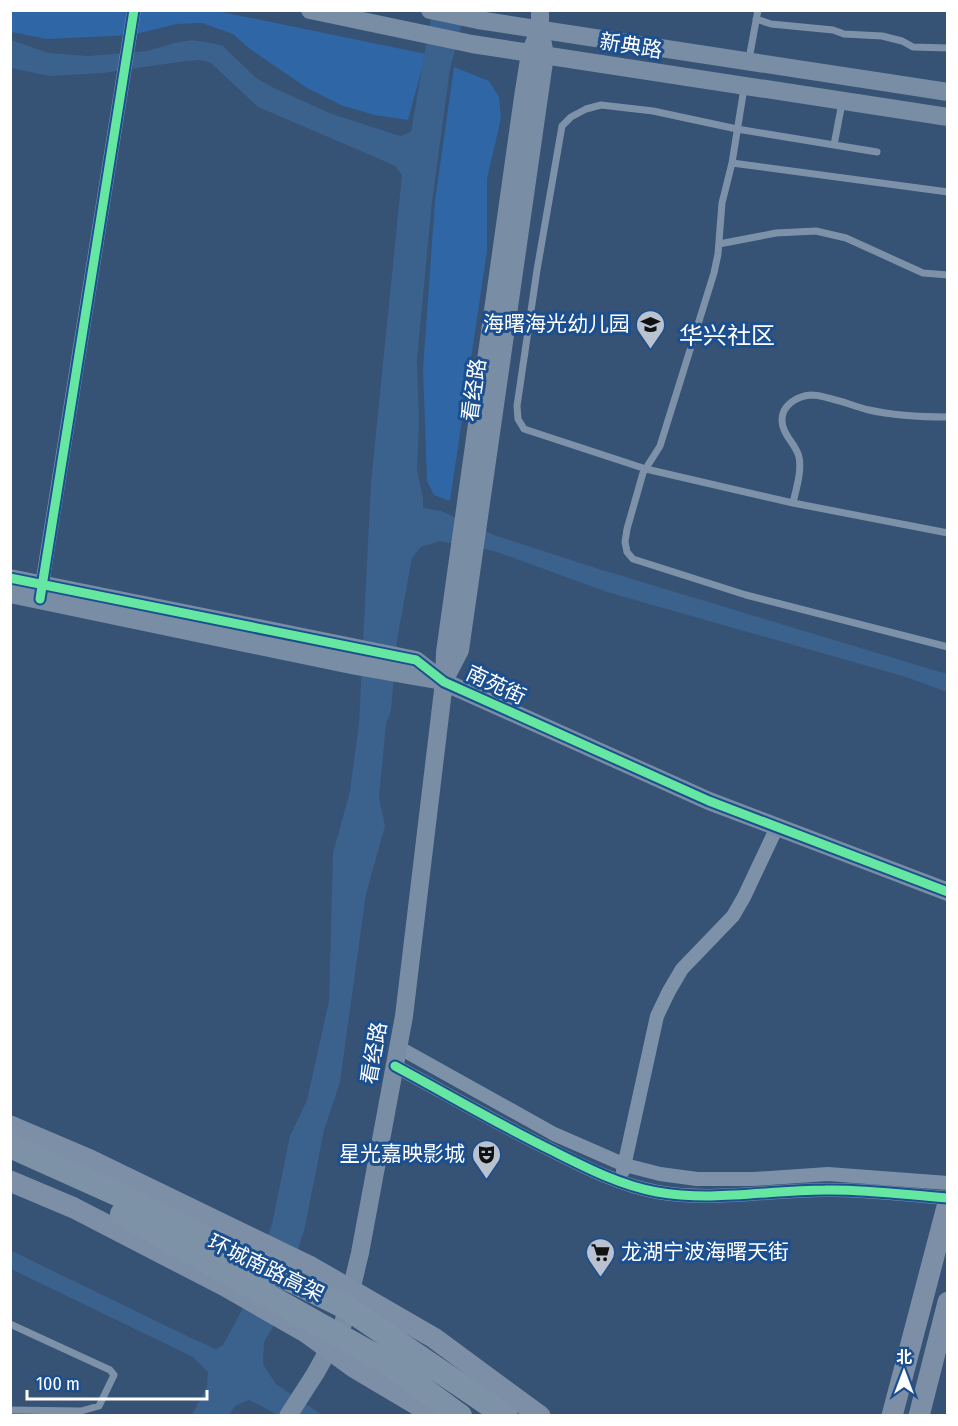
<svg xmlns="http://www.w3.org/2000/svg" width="958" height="1426" font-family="'Fira Sans Condensed','Noto Sans SC',sans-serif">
	<rect width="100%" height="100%" fill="#365274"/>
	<path fill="#2f66a5" d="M10,11H217L426,54L408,120L374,115L341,105L307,88L250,49L233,34L202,23L176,24L132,35L47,39L11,32Z
		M454,67L489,81L499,97L501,118L487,179V251L450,501L434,495L427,481L423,369L435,201Z"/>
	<path fill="#3b618d" d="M432,11H465L450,69L432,201L417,360L419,423L417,471L423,498V508L441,511L494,535L599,569L947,674V692L906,677L607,592L494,551L439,541L421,547L412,558L397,640L391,711L386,724L379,797L385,826L366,894L340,1082L324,1130L305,1227L274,1325L264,1342L263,1364L276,1384L322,1415H278L249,1400L235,1406L229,1415H192L207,1386L208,1372L193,1357L11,1269L10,1250L191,1338L216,1349L223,1345L243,1308L272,1224L290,1136L307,1100L329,1001L333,853L350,791L359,724L371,482L402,175L395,166L384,161L258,107L211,63L201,60L186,61L103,73L50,76L11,68V40L49,53L88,56L147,51L174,43L192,40L211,43L223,46L256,78L274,88L332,114L400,136L411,132Z"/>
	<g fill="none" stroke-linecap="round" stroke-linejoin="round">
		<path stroke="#7d92a8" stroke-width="7" d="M756,19L771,24L833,30L844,34L882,36L902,41L913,47L948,48
			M749,59L758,10
			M744,88L732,163L722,203L718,254L714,273L660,446L643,473L627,529L625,542L627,552L633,559L746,595L948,647
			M834,145L842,103
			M877,152L737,129L653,111L601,105L586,109L571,117L562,126L537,270L517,406L518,419L524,429L646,469L793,503L948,533
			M732,163L948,192
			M719,244L776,233L816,231L846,238L923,273L948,275
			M793,503C796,489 802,471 799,457C796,444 782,435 782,420C782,405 797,396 811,395C826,395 853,406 869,410C895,416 921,417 948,417
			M10,1324L110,1370L114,1375L99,1406L81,1411L10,1410"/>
		<path stroke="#7d92a8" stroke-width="14" d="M41,591L134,10
			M398,1047L554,1134L625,1165L660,1174L697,1179H753L828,1174L948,1183
			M395,1066C447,1094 498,1124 551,1150C585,1167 619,1185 657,1192C714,1202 768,1190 825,1190C866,1189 907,1195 948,1198
			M623,1171L657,1016L669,991L682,969L733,916L744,897L777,827"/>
		<path stroke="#798da4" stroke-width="18" d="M310,10L472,44L948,117
			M430,10L478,20L948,92
			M10,578L416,660L444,682L709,801L948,892
			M10,594L356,666L442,681
			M446,677L460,650L545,55L540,29V10
			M288,1416L315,1374L343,1324L360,1253L404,1016L444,682L445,652L523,97L530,53L540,29"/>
		<path stroke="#7d8ea7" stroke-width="21" d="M10,1126L90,1160L311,1267L434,1338L540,1416
			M10,1181L74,1208L225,1286L307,1333L355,1368L436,1416
			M892,1416L948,1203
			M919,1416L948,1302"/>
		<path stroke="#7e92a7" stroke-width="24" d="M10,1146L117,1194L347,1308L506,1416
			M122,1214L388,1363L460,1416"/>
		<defs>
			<path id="cycleway" d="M10,578L416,660L444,682L709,801L948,892
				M40,599L134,10
				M395,1066C447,1094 498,1124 551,1150C585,1167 619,1185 657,1192C714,1202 768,1190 825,1190C866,1189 907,1195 948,1198"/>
		</defs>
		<use href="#cycleway" stroke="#1b4f8f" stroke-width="13"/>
		<use href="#cycleway" stroke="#66e7a1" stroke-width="9"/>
	</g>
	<defs>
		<symbol id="school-pin" viewBox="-11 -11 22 30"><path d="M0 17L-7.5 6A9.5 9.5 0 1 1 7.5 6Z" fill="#b9c2ce" stroke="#1b4f8f"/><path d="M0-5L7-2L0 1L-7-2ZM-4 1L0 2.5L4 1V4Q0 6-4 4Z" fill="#111"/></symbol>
		<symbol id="theatre-pin" viewBox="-11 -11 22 30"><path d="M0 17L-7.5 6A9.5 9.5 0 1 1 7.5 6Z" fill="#b9c2ce" stroke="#1b4f8f"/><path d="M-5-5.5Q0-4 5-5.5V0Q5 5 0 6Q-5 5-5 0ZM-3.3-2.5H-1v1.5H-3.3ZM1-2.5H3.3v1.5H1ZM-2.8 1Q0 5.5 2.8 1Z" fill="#111"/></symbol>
		<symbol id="supermarket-pin" viewBox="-11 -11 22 30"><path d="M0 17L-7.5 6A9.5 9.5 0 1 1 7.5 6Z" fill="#b9c2ce" stroke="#1b4f8f"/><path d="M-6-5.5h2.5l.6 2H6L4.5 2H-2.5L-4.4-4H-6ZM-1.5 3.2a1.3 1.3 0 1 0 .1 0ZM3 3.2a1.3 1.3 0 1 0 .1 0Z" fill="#111"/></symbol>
	</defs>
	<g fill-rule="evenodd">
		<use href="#school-pin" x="634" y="308" width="33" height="45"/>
		<use href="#theatre-pin" x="470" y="1138" width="33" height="45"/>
		<use href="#supermarket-pin" x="584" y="1236" width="33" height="45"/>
	</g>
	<g text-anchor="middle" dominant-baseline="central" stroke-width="6" stroke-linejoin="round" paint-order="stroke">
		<g font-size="21" fill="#fff" stroke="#1b4f8f">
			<text transform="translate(631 46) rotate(9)">新典路</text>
			<text transform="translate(474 390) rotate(-82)">看经路</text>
			<text transform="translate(496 685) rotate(25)">南苑街</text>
			<text transform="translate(374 1053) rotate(-80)">看经路</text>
			<text transform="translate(266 1268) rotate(26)">环城南路高架</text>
		</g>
		<g font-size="21" fill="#fff" stroke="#1b4f8f" text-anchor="end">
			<text x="630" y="324">海曙海光幼儿园</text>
			<text x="465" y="1154">星光嘉映影城</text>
			<text x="621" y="1252" text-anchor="start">龙湖宁波海曙天街</text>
		</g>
		<g font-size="24" fill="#fff" stroke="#1b4f8f">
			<text x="727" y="336">华兴社区</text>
		</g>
	</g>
	<rect width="958" height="1426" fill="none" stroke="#ffffff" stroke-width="24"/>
	<g transform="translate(904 1372)" stroke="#1b4f8f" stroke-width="4.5" paint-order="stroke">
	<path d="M0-4.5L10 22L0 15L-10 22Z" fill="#ffffff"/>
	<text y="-9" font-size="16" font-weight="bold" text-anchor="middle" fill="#ffffff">北</text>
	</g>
	<path d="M27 1390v9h180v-9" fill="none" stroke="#ffffff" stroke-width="3"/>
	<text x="36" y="1390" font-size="18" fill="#ffffff" stroke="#1b4f8f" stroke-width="4.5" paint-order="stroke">100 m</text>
</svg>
